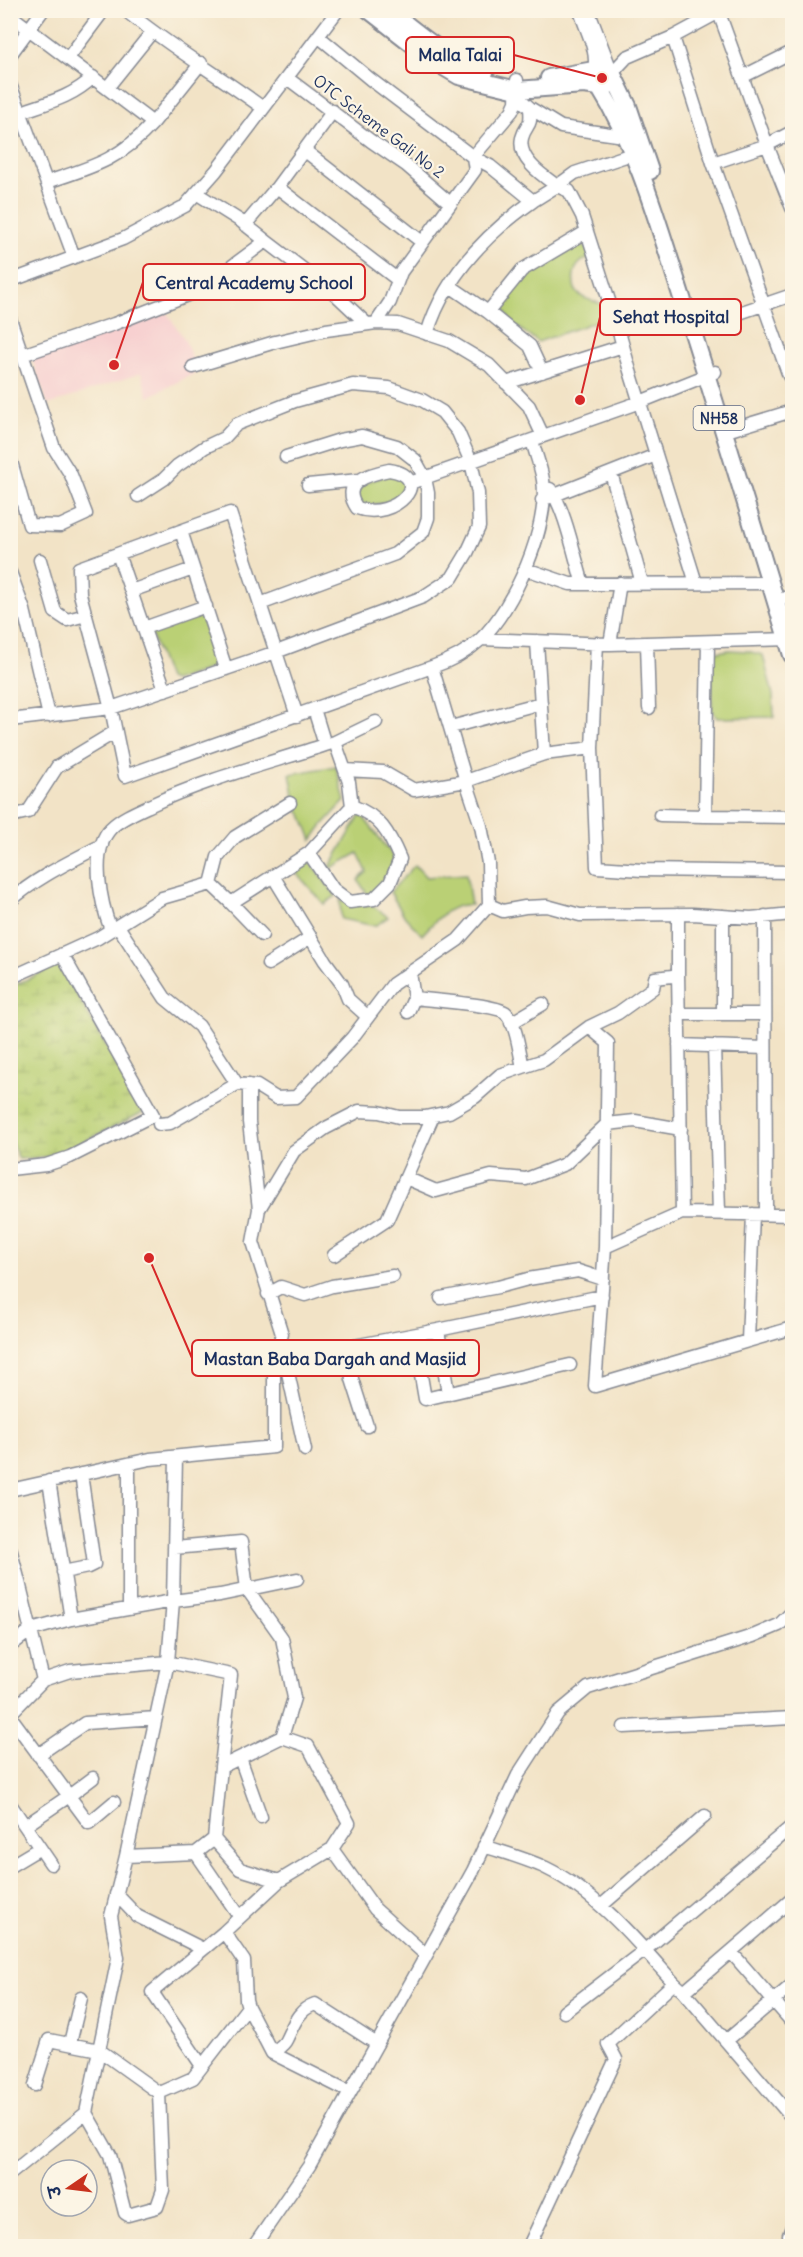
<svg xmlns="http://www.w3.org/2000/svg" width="803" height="2257" font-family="Delius,'Playpen Sans Deva',sans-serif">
	<defs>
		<pattern id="wetland-marsh" width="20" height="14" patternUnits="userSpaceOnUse" patternTransform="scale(1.5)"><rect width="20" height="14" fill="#bad074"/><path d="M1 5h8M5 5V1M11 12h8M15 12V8" fill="none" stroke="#9fb367"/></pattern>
	</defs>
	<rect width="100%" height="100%" fill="#fcf5e5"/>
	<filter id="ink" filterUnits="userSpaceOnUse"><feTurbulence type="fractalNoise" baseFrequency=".0167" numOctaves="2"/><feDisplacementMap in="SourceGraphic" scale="12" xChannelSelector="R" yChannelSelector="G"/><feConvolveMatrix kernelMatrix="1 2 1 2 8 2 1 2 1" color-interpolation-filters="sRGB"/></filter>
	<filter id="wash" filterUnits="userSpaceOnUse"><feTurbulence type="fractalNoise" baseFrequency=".008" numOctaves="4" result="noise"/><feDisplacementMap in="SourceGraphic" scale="24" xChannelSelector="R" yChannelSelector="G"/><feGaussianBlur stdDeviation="1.35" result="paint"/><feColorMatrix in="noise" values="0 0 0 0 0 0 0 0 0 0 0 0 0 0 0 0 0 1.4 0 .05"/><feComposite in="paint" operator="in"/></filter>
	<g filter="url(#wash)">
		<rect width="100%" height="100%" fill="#f2e3c6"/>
		<path fill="#f7d0d0" d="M167,313L185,340L197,372L148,397L141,373L48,405L32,359Z"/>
		<path fill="#bad074" stroke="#6a8069" stroke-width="1.5" d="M577,244H582L588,250L590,258C587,260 583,260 581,262C571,270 571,290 581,296C588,301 597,301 604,305L603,315L600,320L538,342L512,323L501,304L520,275Z
			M392,474L409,483C394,502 384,507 360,503L356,493L366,482Z
			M204,611L220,665L173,681L168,679L149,628Z
			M729,650L747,651L763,655L773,695L774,717L717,718L712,711V653Z
			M336,766L345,801L322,826L312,840L303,817L297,809L290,774Z
			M361,814L394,857L390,870L371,900L358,880L367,872L358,853L328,870Z
			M308,859L336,896L324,904L294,870Z
			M415,865L426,877L466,874L471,905C450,903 436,920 422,935L405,917L390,892Z
			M340,900L373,906L388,917L375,926L341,919Z"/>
		<path fill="url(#wetland-marsh)" stroke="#6a8069" stroke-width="1.5" d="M59,964L144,1112L54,1156L19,1159L11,1142V987Z"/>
	</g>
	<g filter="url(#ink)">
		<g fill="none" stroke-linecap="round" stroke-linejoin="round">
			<defs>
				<path id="minor" d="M125,10C169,46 218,75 263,108
					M580,10C585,29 599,51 594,70
					M588,10L612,73L627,57L673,37L723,10
					M719,13L767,145L792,208
					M10,15L153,123C120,160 92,167 47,182
					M318,36L370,79L473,157L490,166L533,201L557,186L569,191L582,216L619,332L630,371L696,583
					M673,37L713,163L789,376L792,375
					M10,55L43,10
					M68,58L104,10
					M742,77L792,52
					M287,78L371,141L406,165L450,203
					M10,84L74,257
					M107,88L152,32
					M517,90L520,99L530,108C532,129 526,123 522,138C517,159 543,176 557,186L575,173L632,154
					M530,108L561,127L624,136
					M21,112C47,103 73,97 93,77
					M153,123L201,63
					M304,150L422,242
					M713,163L767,145L792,132
					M277,187L333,111
					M245,225L277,187L398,280
					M266,241L333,292L367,324
					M10,281L123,239L185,206L216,171L338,10
					M450,286L488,312L530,346L542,372
					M488,312L522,270L586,232
					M10,319L54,448L71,475L86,514L60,526L29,525L10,458
					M376,323L390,302L401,272L475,170L473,157L512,111L516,102L517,80
					M701,326L792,295
					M427,334C444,277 486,234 533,201
					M22,355L114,324L200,290L266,241L242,222L196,193
					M193,367L275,342L326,330L376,323L398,324L449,341L489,365L529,406L543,436
					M506,383L623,346
					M733,429L792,411
					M389,470C436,477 395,522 357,508C339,482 369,474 389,470Z
					M611,473L642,583
					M410,483L640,402L715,372
					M308,485L359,480
					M550,489C565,508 575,559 583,584
					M542,500L656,455
					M181,531L226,669
					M118,554L165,690
					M40,560L55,612L67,620L86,615
					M526,569L570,584L770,583
					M10,572L24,610L10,619
					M131,591L193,569
					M785,598L792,596
					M260,604L395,554L423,532L428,518V493L425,478L415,460L397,446L362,436L340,440L286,457
					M24,610L49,716
					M144,628L206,606
					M481,639L610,644L792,639
					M647,643L649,708
					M610,644L620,583
					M297,716L230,513L79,568L80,594L111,708L125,776L432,667C450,661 466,653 480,640C514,608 550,526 543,480C541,467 535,453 532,440
					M10,720L111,708L276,652L423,597L452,578L467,553L479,527L478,493L471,462L458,432L442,412L422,400L389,388L353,385L295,401L237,424L224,438L205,447L177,466L164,479L138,496
					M451,727L541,703
					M335,742L376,722
					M592,748L597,867L642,870L792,872
					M544,754L592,748L597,643
					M345,770L383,772L414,790L466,781L544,754L537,641
					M660,815L705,816L708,642
					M10,816L28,812L57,767L115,732
					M705,816L792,817
					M309,853L333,889L350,902L374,899L390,883L400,859C389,833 380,816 352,806
					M273,876L325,961L342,984L348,999L368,1017
					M211,884L218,857L235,837L290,803
					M10,901C37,877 70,862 102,845
					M231,903L262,935
					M489,905L503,911L525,907L547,906L580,915L693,914L751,918L792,914
					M765,916L766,1214
					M118,926L165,998L199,1026L237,1084L257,1086L276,1098L296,1097L352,1038L393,984L458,940L489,905L488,863L481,826L466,781L432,667
					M111,930C101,904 89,851 111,828C121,818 138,811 151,805C206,779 267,764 325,745
					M268,964L311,937
					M678,973L682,1213
					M10,978L98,938L162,898L211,884L231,903L309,853L352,806L349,782L335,742L325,745L314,709
					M414,998C430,1000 498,1005 506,1013C517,1026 519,1051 523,1067L544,1060L589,1027L618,1013L653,988L655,978L672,976L678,973V914
					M408,1012L414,998L410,973
					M679,1014H765
					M723,1014V916
					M511,1023L543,1004
					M589,1027L608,1043L605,1247L682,1213L792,1215
					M679,1045L765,1048
					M714,1046L719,1213
					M249,1085V1122L259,1209
					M159,1124L170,1123L237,1084
					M10,1169L46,1165L70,1157L153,1115L62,954
					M406,1178L436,1191L491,1176L526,1179L565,1164L607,1124L635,1121L681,1129
					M605,1247L595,1386L792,1328
					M334,1255L387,1220L433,1116
					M268,1294L281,1287L305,1295L332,1286L393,1276
					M441,1298L498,1287L528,1279L578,1271L603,1279
					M438,1330L448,1394
					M414,1335L425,1399L570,1365
					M748,1341L753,1214
					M348,1347L352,1379L367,1426
					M282,1352L285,1359L305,1450
					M274,1361L438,1330L602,1296
					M176,1457L173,1601L220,1595L297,1579
					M49,1481L71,1619
					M10,1490L150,1459L274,1447V1361L282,1334L253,1242L259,1209L294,1151L326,1128L359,1111L379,1112L399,1117H425L449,1112L475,1097L500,1075L523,1067
					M10,1548L19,1582L12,1583
					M174,1548L241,1542L247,1589L282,1638L294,1698L282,1737
					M63,1572L88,1567L94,1564L81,1474
					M129,1608V1464
					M10,1646L31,1630L71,1619L173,1601L168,1662L70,1671L43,1680L19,1582
					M10,1714L43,1680
					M10,1716L69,1796L25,1826
					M624,1727L792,1718
					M38,1755L85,1723L156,1718
					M240,1758L261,1817
					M221,1767L231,1675L168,1662L126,1856L196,1853L214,1839L240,1869L279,1881L332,1849L375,1909L426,1955
					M93,1778L69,1796L89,1823L114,1802
					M10,1804L51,1864
					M214,1839L221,1767L282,1737L308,1746L349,1823L332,1849
					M484,1846C505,1853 527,1859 546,1868C597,1893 637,1941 674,1983L608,2044L616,2059L529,2246
					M196,1853L240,1917
					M10,1866L40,1848
					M116,1894L137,1916L203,1949
					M601,1906L705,1816
					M224,1932L279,1881
					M731,1952L792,2022
					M674,1983L684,1992L788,2113L792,2107
					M684,1992L792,1899
					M564,2012L645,1950L792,1826
					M726,2041L792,1985
					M70,2043L81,1998
					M272,2053C277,2049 284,2045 286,2040C294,2024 298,2010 315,2004L377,2044
					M202,2066L152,1992L224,1932L244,1961L246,2000L248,2007
					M35,2085L49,2040L99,2050L159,2093L193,2078L248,2007L272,2053L350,2092
					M86,2113L110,2155L125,2213L128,2215L157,2207L163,2190L159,2093
					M10,2174L86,2113L118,1958L111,1916L126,1856
					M792,2227L789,2235L792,2243
					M254,2246L309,2166L473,1871L518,1775L558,1713L588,1688L753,1636L779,1625L792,1612"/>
				<path id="highway" d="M369,10L437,63L459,76L517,90L584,85L599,87C639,151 659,227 682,298C720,417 756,536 792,655
					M388,10C419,34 447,60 485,72
					M612,73V83L604,88L599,87L592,80V74L598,67L608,68L612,73L628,106L650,171
					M549,78L594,70"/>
			</defs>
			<use href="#minor" stroke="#868992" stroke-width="15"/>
			<use href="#highway" stroke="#868992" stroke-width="20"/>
			<use href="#minor" stroke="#fff" stroke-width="12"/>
			<use href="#highway" stroke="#fff" stroke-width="16"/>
		</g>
	</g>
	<g text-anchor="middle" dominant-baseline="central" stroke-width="4.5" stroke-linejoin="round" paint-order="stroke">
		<rect fill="#fcf5e5" stroke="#5e6a86" stroke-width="1.5" x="693.5" y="406" width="51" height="24" rx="4.5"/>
		<g font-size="15" font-weight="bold" fill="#1b2f5e">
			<text x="719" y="418">NH58</text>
		</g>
		<g font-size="16" fill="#1b2f5e" stroke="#fcf5e5">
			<text transform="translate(379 126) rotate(37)">OTC Scheme Gali No 2</text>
		</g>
	</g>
	<path fill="none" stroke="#d62828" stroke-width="2" d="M602 78L514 55M114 365L143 282M580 400L600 317M149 1258L192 1358"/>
	<g fill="#d62828" stroke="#fcf5e5" stroke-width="2">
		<circle cx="602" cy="78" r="6"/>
		<circle cx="114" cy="365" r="6"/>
		<circle cx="580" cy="400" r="6"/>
		<circle cx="149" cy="1258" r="6"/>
	</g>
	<g fill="#fcf5e5" stroke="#d62828" stroke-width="2">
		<rect x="406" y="37" width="108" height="36" rx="6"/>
		<rect x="143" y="264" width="222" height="36" rx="6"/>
		<rect x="600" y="299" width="141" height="36" rx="6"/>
		<rect x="192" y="1340" width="287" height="36" rx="6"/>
	</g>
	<g font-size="18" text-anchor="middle" font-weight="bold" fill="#1b2f5e">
		<text x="460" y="61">Malla Talai</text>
		<text x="254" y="289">Central Academy School</text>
		<text x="671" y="323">Sehat Hospital</text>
		<text x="335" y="1365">Mastan Baba Dargah and Masjid</text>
	</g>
	<rect width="803" height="2257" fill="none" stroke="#fcf5e5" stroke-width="36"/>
	<g transform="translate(69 2188) rotate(256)"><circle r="28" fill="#fcf5e5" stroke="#a2a6af" stroke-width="1.5"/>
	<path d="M0-4.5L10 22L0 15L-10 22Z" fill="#c8321e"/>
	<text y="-9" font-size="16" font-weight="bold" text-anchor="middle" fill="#1b2f5e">उ</text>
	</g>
</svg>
